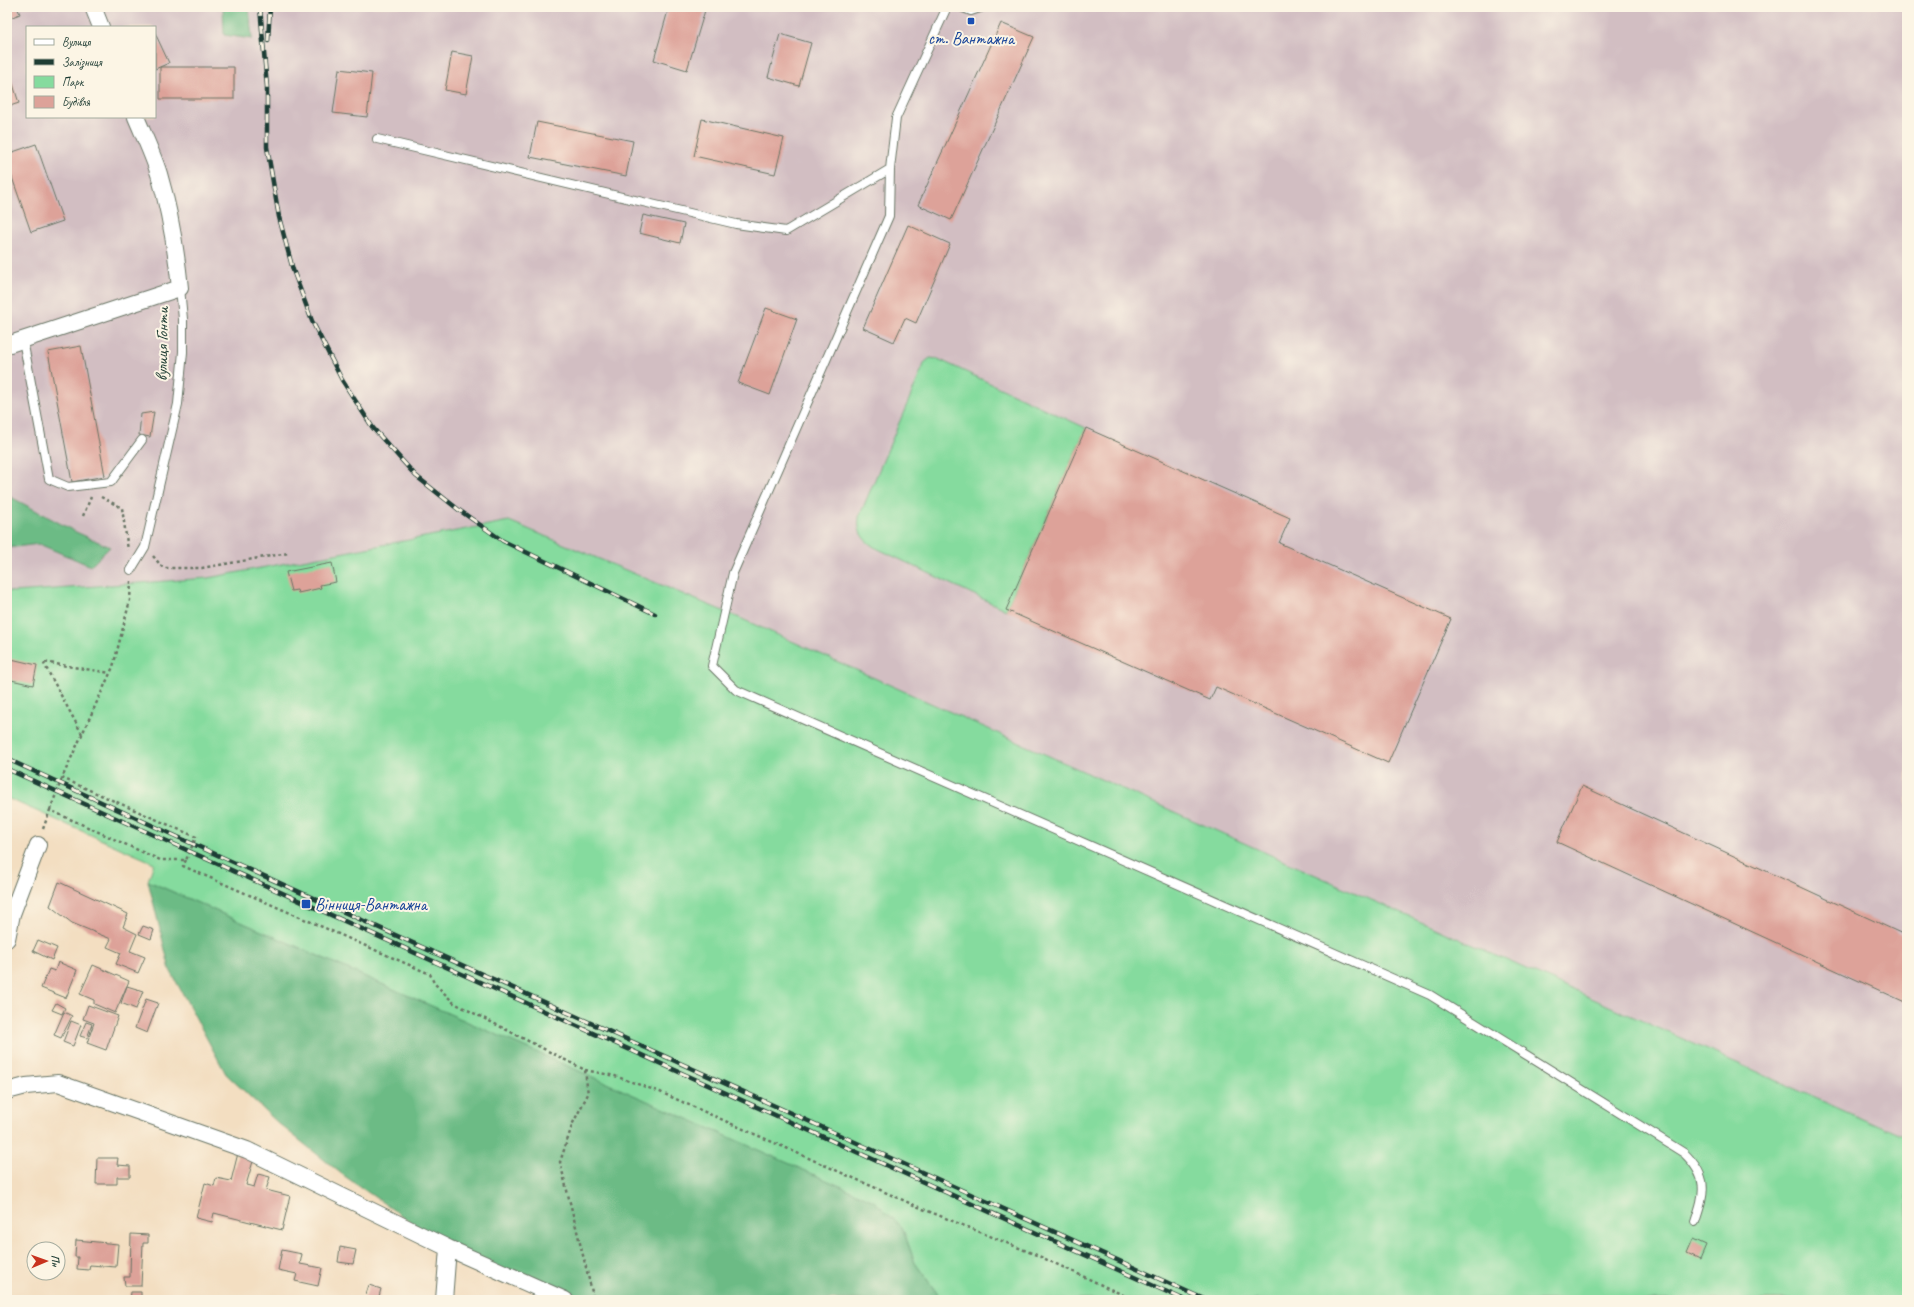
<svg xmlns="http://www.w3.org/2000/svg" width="1914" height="1307" font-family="Caveat,sans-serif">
	<rect width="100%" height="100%" fill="#fcf5e5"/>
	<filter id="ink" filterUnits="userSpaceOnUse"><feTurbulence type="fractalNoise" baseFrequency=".025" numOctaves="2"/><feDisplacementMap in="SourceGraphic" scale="8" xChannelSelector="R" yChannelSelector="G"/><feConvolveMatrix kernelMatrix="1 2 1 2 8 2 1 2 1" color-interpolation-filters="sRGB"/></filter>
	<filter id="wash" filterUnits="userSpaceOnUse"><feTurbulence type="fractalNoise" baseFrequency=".012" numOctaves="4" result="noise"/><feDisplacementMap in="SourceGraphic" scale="16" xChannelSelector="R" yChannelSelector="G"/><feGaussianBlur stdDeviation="0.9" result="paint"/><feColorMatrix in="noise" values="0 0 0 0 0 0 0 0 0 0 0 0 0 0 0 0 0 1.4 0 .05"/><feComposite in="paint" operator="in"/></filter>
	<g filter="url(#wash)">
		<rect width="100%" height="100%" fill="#f3dec1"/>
		<path fill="#d2bec2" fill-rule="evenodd" d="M7,7H223L224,35L252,39L249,7H1907V1139L742,619L208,578L14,592L7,591ZM27,27H155V117H27Z"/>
		<path fill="#85db9e" stroke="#528c69" d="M930,358L938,359L1086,428L1006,610L874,547C862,539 857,532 859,517L925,362Z
			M509,521L742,619L1907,1139V1300H942L915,1263L902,1227L873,1201L148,881L154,863L7,798V591L14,592L208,578Z"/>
		<path fill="#6cbb85" stroke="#467c5c" d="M223,7H249L252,39L224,35Z
			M7,495L76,532L110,547L91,566L39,544L7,548Z
			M148,881L874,1201L902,1227L915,1263L942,1300H565L448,1248L343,1175L278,1123L226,1074L170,970Z"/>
		<g id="blocks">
			<path fill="#dda299" d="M7,7H17L20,14L7,19Z
				M669,7H706L687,70L654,60Z
				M1001,23L1034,37L951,220L918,205Z
				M155,33L169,63L155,69Z
				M780,34L811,43L799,86L768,77Z
				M452,52L473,56L466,94L445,90Z
				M160,67H234V99H160Z
				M339,69L372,73L367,117L333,113Z
				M7,72H9L19,103L7,107Z
				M702,119L784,138L775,174L694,156Z
				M537,122L633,141L626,176L530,157Z
				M36,144L63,221L31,232L7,163V154Z
				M643,215L684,224L680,243L639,233Z
				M908,225L950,244L916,323L905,318L894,342L863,328Z
				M766,308L797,319L770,395L738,383Z
				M81,346L105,476L72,482L48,352Z
				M154,412L150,437L139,435L141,414Z
				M1086,428L1290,518L1279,543L1451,619L1388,763L1216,687L1210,700L1006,610Z
				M332,563L336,582L320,585L321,588L298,593L297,590L291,591L286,572Z
				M7,658L37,665L33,685L7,679Z
				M1582,786L1907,936V1003L1557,842Z
				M59,882L128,914L123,927L137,934L130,951L145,957L138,973L116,964L121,953L107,947L111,939L72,923L50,906Z
				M143,926L154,930L151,939L139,934Z
				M38,940L57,948L52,960L33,951Z
				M58,962L77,970L66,998L41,988L49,969L55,971Z
				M93,965L129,981L115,1013L94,1004V1000L80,994Z
				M127,986L143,991L136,1009L121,1003Z
				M146,999L158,1003L147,1033L135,1028Z
				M56,1003L65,1008L62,1014L52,1010Z
				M88,1005L118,1016L106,1050L87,1043L94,1023L83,1019Z
				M64,1012L72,1016L61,1038L54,1035Z
				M71,1021L81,1025L73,1046L63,1042Z
				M86,1022L92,1024L87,1038L80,1036Z
				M238,1153L254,1158L246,1185L254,1187L258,1174L270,1177L266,1190L290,1196L282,1230L214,1213L212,1222L196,1218L205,1183L214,1186L216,1178L231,1181Z
				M97,1158H118L117,1165L130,1166V1177H117V1184H96Z
				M131,1234L148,1235V1243H143L141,1286H125L124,1277H130Z
				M1693,1239L1706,1245L1700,1259L1687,1253Z
				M76,1240L118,1244L116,1267L90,1265L89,1270L77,1269L78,1257H75Z
				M340,1247L356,1250L353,1264L338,1262Z
				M282,1250L302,1254L300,1264L322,1268L318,1286L295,1281L297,1274L278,1270Z
				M369,1285L381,1289L378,1300H364Z
				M131,1292H141V1300H130Z"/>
		</g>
	</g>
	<g filter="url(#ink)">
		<use href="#blocks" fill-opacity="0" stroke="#697565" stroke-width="1"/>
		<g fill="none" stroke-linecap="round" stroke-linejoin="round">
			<defs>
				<path id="service" d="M947,7L896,118L890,169L889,216L733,573L712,666L736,690L1430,995L1684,1153C1709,1177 1705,1192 1695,1222
					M961,7L971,11L983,7
					M377,139L736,224L786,231L890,169
					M23,340L49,479L68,487L111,482L142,440
					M131,570L145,547L178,404L183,352V319L180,288"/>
				<path id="minor" d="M93,7L101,27
					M7,345L180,288C176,249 170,211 159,174C153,155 144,136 136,117
					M7,939L12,914L38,845
					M7,1091L26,1086L58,1083L247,1150L448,1248L565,1300
					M444,1300L448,1248"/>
			</defs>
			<use href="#service" stroke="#697565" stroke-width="10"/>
			<use href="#minor" stroke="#697565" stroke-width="18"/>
			<path stroke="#697565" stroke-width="2.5" stroke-dasharray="3 3" stroke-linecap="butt" d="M101,497L122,508L128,550
				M83,516L91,497
				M153,556L163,568H202L288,553
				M82,734L43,662L110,673
				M50,810L62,778
				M43,829L50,810L160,860H186L196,837L62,778L113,667L130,600L131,581
				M186,860L183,866L430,974L434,983L454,1003L585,1070L588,1094L573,1123L560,1162L594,1300
				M585,1070L615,1076L660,1092L923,1209L1039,1256L1134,1300"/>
			<use href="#service" stroke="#fff" stroke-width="8"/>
			<use href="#minor" stroke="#fff" stroke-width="16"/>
			<defs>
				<path id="rail" d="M260,7L267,87V147L279,217L293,270L312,321L342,380L373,428L416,476L459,510L503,541L655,614
					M268,41L270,7
					M7,759L193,844L1206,1300
					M7,769L1185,1300"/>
			</defs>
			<use href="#rail" stroke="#1f3d34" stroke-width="4.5"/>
			<use href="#rail" stroke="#fcf5e5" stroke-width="3" stroke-dasharray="9" stroke-linecap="butt"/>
		</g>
	</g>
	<g fill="#1a4fb4" stroke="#fcf5e5" stroke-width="1.5">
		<rect x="967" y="17" width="8" height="8" rx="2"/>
		<rect x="301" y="899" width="10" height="10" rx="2"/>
	</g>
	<g text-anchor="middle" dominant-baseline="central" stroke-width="4" stroke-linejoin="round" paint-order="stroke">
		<g font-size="17" fill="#164399" stroke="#fcf5e5">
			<text x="971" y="38">ст. Вантажна</text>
			<text x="315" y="904" text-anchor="start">Вінниця-Вантажна</text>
		</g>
		<g font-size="17" fill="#1f3d34" stroke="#fcf5e5">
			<text transform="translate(162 344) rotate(-89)">вулиця Гонти</text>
		</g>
	</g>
	<rect width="1914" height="1307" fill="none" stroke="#fcf5e5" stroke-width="24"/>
	<rect x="26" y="26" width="130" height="92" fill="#fcf5e5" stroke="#a4ab9e"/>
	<rect x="34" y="39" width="20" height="6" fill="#ffffff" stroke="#a4ab9e"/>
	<text x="62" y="46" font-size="12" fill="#1f3d34">Вулиця</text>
	<rect x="34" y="59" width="20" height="6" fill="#1f3d34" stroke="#a4ab9e"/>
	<text x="62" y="66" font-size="12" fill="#1f3d34">Залізниця</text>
	<rect x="34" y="76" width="20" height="12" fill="#85db9e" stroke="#a4ab9e"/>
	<text x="62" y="86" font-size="12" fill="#1f3d34">Парк</text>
	<rect x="34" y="96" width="20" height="12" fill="#dda299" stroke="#a4ab9e"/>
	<text x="62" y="106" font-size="12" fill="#1f3d34">Будівля</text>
	<g transform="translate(46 1261) rotate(88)"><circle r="19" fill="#fcf5e5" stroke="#a4ab9e"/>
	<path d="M0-3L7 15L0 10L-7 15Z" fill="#c8321e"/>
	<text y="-6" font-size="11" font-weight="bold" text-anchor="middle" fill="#1f3d34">Пн</text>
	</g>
</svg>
